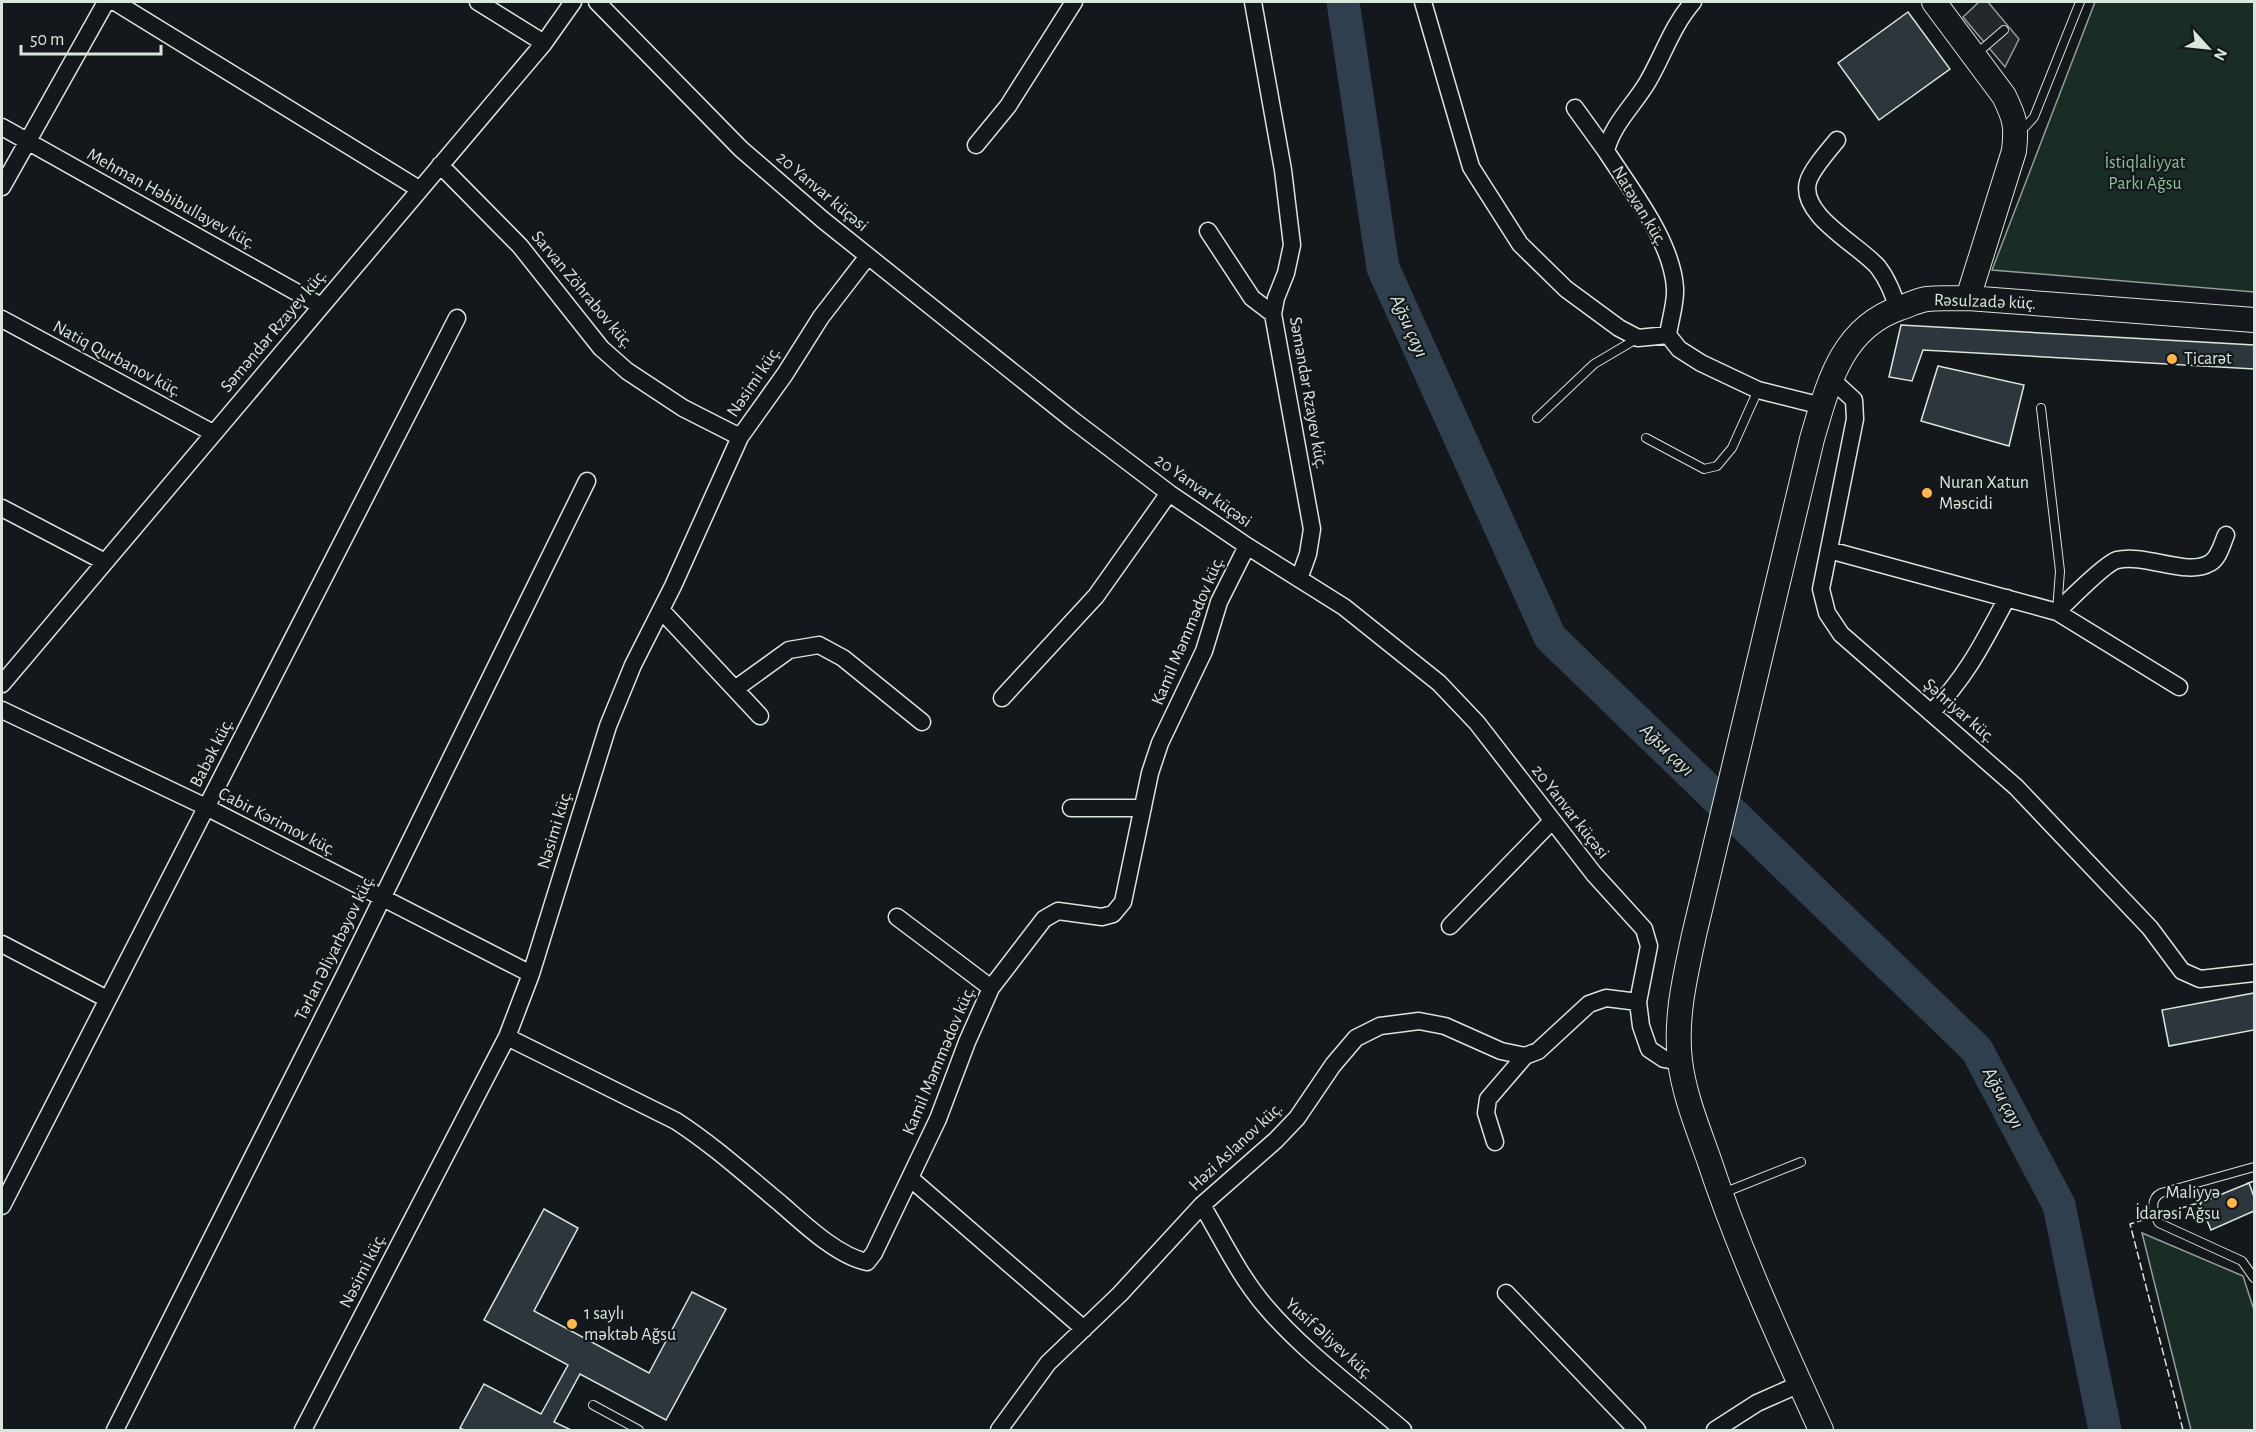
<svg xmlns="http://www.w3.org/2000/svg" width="2256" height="1432" font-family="'Alegreya Sans',sans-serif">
	<rect width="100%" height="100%" fill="#14181c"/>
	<path fill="#1a2d24" stroke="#939e99" stroke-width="1.5" d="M2095,2H2254V292L1992,270Z
		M2142,1233L2243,1276L2254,1310V1430H2191Z"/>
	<path fill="#24282b" stroke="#939e99" stroke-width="1.5" d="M1979,2H1988L2019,39L2005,67L1963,17Z"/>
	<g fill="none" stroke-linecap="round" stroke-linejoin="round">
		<path stroke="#2f3f4d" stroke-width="33" d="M1343,2L1383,268L1550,637L1977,1050L2059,1205L2105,1430"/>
	</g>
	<path fill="#2c363c" stroke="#d8e6dc" stroke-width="1.5" d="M1908,12L1950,69L1879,120L1838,63Z
		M1901,325L2254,345V369L1923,350L1912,381L1889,377Z
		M1938,366L2024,385L2009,446L1921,421Z
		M2254,993V1030L2169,1046L2162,1010Z
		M2249,1183L2254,1197V1211L2211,1230L2200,1203Z
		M544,1209L578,1228L534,1311L649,1373L692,1292L726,1309L666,1420L580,1374L554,1422L571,1430H464L460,1428L484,1384L541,1414L568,1365L484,1320Z"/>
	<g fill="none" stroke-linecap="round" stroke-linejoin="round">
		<defs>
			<path id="lane" d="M1975,55L2004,30
				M2017,129L2026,126L2034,117L2080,2
				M2041,408L2060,571L2057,611
				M1537,418L1594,364L1638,338
				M1646,438L1704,469L1717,466L1732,448L1758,390
				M2254,1167L2161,1193C2149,1199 2153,1214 2159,1223L2242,1261L2254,1278
				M1723,1193L1801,1162
				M593,1405L639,1430"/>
			<path id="street" d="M115,2L419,189
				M478,2L544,43
				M597,2L741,149L823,220L1074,421L1169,493L1247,546L1344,607L1439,683L1477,723L1594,874L1644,929L1649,946L1638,1002L1641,1026L1649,1049L1664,1059L1680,1062
				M1253,2L1283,170L1292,245L1286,273L1276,298L1273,314L1312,529L1308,554L1299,579
				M1423,2L1471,167L1520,244L1566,289L1619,328L1638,338L1668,335
				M1693,2C1672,26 1663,56 1647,83C1633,106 1612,125 1606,151C1631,190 1672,241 1675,288C1676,303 1670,320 1668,335L1679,349L1701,363L1758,390L1822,406
				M1575,108L1606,151
				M2,127L321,306
				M1837,140C1829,150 1811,170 1808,182C1799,215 1859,245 1878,267C1888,280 1893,294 1898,309
				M976,145L1008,106L1074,2
				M440,165L520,246L601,348L627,371L683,408L740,437
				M2,187L106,2
				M1208,231L1252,298L1273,314
				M2,319L213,433
				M1830,378L1854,400L1855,419L1821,589L1827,613L1841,634L2016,787L2150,928L2182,971L2200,979L2254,973
				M2,508L105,562
				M1829,550L2057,612L2179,687
				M661,610L760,716
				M2057,612C2068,601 2106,563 2117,560C2145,553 2187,577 2210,563C2219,558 2222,544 2226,535
				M2,684L544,43L573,2
				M735,689L789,650L819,645L843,658L922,722
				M1002,698L1096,596L1169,493
				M2,710L206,807L531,974
				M1931,713C1967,676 1983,643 2007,598
				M1071,808H1143
				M897,917L991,988
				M1450,926L1552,821
				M2,944L107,999
				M507,1037L676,1121C713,1145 746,1175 780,1203C803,1223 837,1256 867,1262L874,1253L938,1119L967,1042L991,988L1044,919L1058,911L1102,917L1113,914L1123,902L1150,773L1160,743L1204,651L1219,602L1247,546
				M1495,1142L1486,1113L1488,1099L1525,1056
				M910,1178L1084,1329
				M1202,1205C1222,1239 1240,1277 1266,1307C1305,1353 1357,1390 1403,1430
				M2,1206L457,318
				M1506,1293L1637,1430
				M115,1430L344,976L587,481
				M303,1430L507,1037L531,974L608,726L633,665L673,586L740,437L785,374L821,317L868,256
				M999,1430L1048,1363L1120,1294L1202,1205L1276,1140L1297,1118L1333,1065L1356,1038L1380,1026L1419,1021L1445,1026L1501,1051L1525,1056L1538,1051L1589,1004L1606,998L1638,1002
				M1715,1430L1757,1403L1800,1384"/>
			<path id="secondary" d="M1934,2L2004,96C2015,119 2017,125 2014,151L1968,298
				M1821,1430C1780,1340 1739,1251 1708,1157C1697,1126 1684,1094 1680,1061C1675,1018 1685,977 1694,935L1812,439C1828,385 1841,328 1900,308C1909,305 1918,300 1927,299C1940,298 1955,298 1968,298L2254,320"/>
		</defs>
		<use href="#lane" stroke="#d8e6dc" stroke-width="10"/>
		<use href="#street" stroke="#d8e6dc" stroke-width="19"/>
		<use href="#secondary" stroke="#d8e6dc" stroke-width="26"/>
		<use href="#lane" stroke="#14181c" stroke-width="8"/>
		<use href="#street" stroke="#14181c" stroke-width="16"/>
		<use href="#secondary" stroke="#14181c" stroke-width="24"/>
		<path stroke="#d8e6dc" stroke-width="1.5" stroke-dasharray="8 3" stroke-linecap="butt" d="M2246,1184L2254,1181
			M2183,1430L2130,1224L2201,1202"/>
	</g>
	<g fill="#ffb74d" stroke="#14181c" stroke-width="2">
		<circle cx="2172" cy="359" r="6"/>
		<circle cx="1927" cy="493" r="6"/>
		<circle cx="2232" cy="1203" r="6"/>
		<circle cx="572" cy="1324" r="6"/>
	</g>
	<g text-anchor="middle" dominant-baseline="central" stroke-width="4.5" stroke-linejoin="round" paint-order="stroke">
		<g font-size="18" fill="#8ac095" stroke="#14181c">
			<text x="2145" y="163">İstiqlaliyyat<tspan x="2145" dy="21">Parkı Ağsu</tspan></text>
		</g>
		<g font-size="18" fill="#d8e6dc" stroke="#14181c">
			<text transform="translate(822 192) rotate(40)">20 Yanvar küçəsi</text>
			<text transform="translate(171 199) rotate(29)">Mehman Həbibullayev küç.</text>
			<text transform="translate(1639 206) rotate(59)">Natəvan küç.</text>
			<text transform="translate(582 290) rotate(50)">Sarvan Zöhrabov küç.</text>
			<text transform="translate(1985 302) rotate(2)">Rəsulzadə küç.</text>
			<text transform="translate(274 331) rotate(-50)">Səməndər Rzayev küç.</text>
			<text transform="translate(117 359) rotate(28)">Natiq Qurbanov küç.</text>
			<text transform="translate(754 382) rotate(-56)">Nəsimi küç.</text>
			<text transform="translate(1308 393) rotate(80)">Səməndər Rzayev küç.</text>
			<text transform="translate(1203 491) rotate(35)">20 Yanvar küçəsi</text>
			<text transform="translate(1188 631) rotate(-67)">Kamil Məmmədov küç.</text>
			<text transform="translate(1959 711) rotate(41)">Şəhriyar küç.</text>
			<text transform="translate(212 753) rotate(-63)">Babək küç.</text>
			<text transform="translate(1570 812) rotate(52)">20 Yanvar küçəsi</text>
			<text transform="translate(277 822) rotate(27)">Cabir Kərimov küç.</text>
			<text transform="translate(555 830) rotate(-73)">Nəsimi küç.</text>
			<text transform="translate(335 948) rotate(-64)">Tərlan Əliyarbəyov küç.</text>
			<text transform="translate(939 1061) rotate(-67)">Kamil Məmmədov küç.</text>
			<text transform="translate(1236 1147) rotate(-43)">Həzi Aslanov küç.</text>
			<text transform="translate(363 1271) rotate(-63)">Nəsimi küç.</text>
			<text transform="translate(1329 1339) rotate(42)">Yusif Əliyev küç.</text>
		</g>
		<g font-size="18" fill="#d8e6dc" stroke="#14181c" text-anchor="start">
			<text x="2184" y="359">Ticarət</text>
			<text x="1939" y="483">Nuran Xatun<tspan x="1939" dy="21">Məscidi</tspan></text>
			<text x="2220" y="1193" text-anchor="end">Maliyyə<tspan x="2220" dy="21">İdarəsi Ağsu</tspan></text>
			<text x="584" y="1314">1 saylı<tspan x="584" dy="21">məktəb Ağsu</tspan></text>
		</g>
		<g font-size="20" font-style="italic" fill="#d8e6dc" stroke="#14181c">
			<text transform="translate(1409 326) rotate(66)">Ağsu çayı</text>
			<text transform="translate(1667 750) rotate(44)">Ağsu çayı</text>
			<text transform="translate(2003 1098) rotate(62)">Ağsu çayı</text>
		</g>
	</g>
	<rect width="2256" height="1432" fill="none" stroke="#d8e6dc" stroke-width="6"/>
	<g transform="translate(2208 48) rotate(117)" stroke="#14181c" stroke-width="4.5" paint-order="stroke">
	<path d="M0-4.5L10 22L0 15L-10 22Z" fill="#d8e6dc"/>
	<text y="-9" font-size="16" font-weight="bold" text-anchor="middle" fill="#d8e6dc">N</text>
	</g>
	<path d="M21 45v9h140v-9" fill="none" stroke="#d8e6dc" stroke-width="3"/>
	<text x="30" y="45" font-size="18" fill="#d8e6dc" stroke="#14181c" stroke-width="4.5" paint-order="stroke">50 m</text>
</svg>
